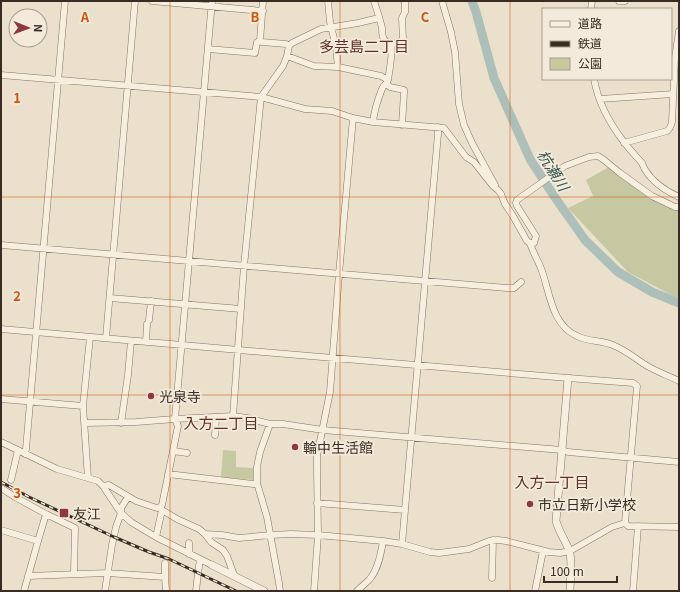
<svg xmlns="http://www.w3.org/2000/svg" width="680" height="592" font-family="Georgia,'Noto Sans JP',serif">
	<rect width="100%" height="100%" fill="#ebe0cc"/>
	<path fill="#c6c8a1" d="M609,167L679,211V298L675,297L628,272L568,208L593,196L586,180Z
		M223,450L236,451V467L253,468V480L221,477Z"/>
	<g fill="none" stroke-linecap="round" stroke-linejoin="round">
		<path stroke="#acc0b9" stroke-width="9" d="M472,1L476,12L494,78L530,159L554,196L585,240L618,272L652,292L679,303"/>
		<defs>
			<path id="minor" d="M152,1L263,11
				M328,1L330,22L336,47L338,67
				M442,1L451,32L455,52L459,104L464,125L472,143L495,185
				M619,1H625
				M591,9L592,1
				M260,41L262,42L286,44L289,46
				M390,45L403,40L402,18L405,12V1
				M208,49L255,53L257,42L260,41L263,1
				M287,56L314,66L338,67L381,76L388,80
				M1,75L261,97L305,109L332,111L353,118L373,122L444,128L466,157L474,162L493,186L498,190L501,194L505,204L513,216L527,241L530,243C533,253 539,262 542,271C550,294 552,325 577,336C588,342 603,340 615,346C627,351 637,360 649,367C658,372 669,376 679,381
				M594,79C598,102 610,124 624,142C629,149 636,156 642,163C643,165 644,169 646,171C654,184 666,191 679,197
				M387,84L390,87L404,90V93L402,125
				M600,99L673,94
				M373,122C374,112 378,99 382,89C383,85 387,85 388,80C389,74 393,50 391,46C389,42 384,42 383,37C382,34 382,31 382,28C380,19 377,10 374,1
				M624,143L667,131C670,129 671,126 672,122L675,58L679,31
				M530,243H534L536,236L517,206L516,203L517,200L565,166L589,157L598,156L604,160L620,173L652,196L675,207H679
				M1,245L507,288H514L521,282
				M110,298L241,309
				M149,320L151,301
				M1,329L239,350L568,378L633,383L637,386L625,523
				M106,338L135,1
				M146,342L147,324
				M1,399L83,406
				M233,416L244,266L261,97L283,66L287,56L289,46L292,43L321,29L358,23L379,18
				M85,423L136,422L175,419L233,416L247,418L270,424H283L323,430L562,450L568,452L679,462
				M121,423L128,375L131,341
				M270,424L260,452L257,467V483L267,517L279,583L280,591
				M215,435L216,417
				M1,442L57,469L98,481L103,486L121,513L131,522L156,537L212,565
				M173,451L187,453
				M25,454L26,449L65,1
				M168,474L253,484L257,483
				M88,478L83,406L90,337
				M11,480L18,450
				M103,486L109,485L136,501L157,508L160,507L162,510L177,519L199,529L205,534L222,535L239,538L271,535L291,534L318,535L383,541L402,544L430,552L439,553L469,549L489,541L498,540L506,541L549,552L560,553L570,551L612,527L625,523L628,526L679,527
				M1,488L15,497L46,514
				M317,503L405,510
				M160,507L162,505L178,426L175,419L212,1
				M1,530L38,541L24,591
				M205,534L211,542L223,550L227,556L234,575
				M156,537L162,510
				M38,541L46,514L75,528L74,574
				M189,543V554
				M402,544L438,134V127
				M165,563V577
				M28,576L107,573L165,577L166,591
				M492,578L493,540
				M105,591L112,545L116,527L121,513V508L128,497
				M196,591L198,573L200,559
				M314,591L318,535L317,468V456L330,392L339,274L353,118
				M357,591C361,587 365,584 369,580C378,570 381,554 383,541
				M535,591L543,551
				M633,591L638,526"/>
			<path id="tertiary" d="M568,378L556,521C559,532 565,540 569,550C573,560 570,580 570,591
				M212,565L264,591"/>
		</defs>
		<use href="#minor" stroke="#867362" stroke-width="7"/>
		<use href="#tertiary" stroke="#867362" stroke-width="8"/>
		<use href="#minor" stroke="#f6eedf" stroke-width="6"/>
		<use href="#tertiary" stroke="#f6eedf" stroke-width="7"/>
		<defs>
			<path id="rail" d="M1,482L29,497L114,537L149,552L169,559L236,591"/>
		</defs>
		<use href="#rail" stroke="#392c23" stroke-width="3"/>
		<use href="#rail" stroke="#f3eadb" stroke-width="1.5" stroke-dasharray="4.5" stroke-linecap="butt"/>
	</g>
	<path fill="none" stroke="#d6540e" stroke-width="1" stroke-opacity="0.55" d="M170,1V591M340,1V591M510,1V591M1,197H679M1,395H679"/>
	<g fill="#8f383f" stroke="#f3eadb" stroke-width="1.5">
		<circle cx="151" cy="396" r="4"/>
		<circle cx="295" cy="447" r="4"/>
		<circle cx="530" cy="504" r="4"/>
		<rect x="59" y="508" width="10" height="10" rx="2"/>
	</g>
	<g text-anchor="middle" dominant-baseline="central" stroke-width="3.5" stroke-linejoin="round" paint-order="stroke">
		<g font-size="14" fill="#392c23" stroke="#f3eadb" text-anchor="start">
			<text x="159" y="396">光泉寺</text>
			<text x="303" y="447">輪中生活館</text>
			<text x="538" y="504">市立日新小学校</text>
			<text x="73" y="513">友江</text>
		</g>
		<g font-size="15" fill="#612f27" stroke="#f3eadb">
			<text x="364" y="45">多芸島二丁目</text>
			<text x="221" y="422">入方二丁目</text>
			<text x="552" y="481">入方一丁目</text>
		</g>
		<g font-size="15" font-style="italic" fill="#345752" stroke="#f3eadb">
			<text transform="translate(554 170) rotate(58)">杭瀬川</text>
		</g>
	</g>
	<g font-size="13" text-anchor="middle" font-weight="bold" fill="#d6540e" stroke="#f3eadb" stroke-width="3.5" stroke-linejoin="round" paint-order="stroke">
		<text x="85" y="22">A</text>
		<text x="255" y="22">B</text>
		<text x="425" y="22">C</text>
		<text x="17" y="103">1</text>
		<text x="17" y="301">2</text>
		<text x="17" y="498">3</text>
	</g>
	<rect width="680" height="592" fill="none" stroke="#392c23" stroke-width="4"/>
	<rect x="542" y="8" width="130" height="72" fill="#f3eadb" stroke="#a99e91"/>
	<rect x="550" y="21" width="20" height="6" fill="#f6eedf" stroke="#a99e91"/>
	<text x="578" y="28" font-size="12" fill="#392c23">道路</text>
	<rect x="550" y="41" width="20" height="6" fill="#392c23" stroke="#a99e91"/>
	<text x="578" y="48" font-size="12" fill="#392c23">鉄道</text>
	<rect x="550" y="58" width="20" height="12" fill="#c6c8a1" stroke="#a99e91"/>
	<text x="578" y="68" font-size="12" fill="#392c23">公園</text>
	<g transform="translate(28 28) rotate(91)"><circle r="19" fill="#f3eadb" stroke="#a99e91"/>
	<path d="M0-3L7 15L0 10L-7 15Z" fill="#8f383f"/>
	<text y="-6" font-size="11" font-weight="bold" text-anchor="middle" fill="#392c23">N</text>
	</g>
	<path d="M544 576v6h73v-6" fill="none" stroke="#392c23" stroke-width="2"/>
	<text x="550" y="576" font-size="12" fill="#392c23" stroke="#f3eadb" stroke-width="3" paint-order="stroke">100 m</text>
</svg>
